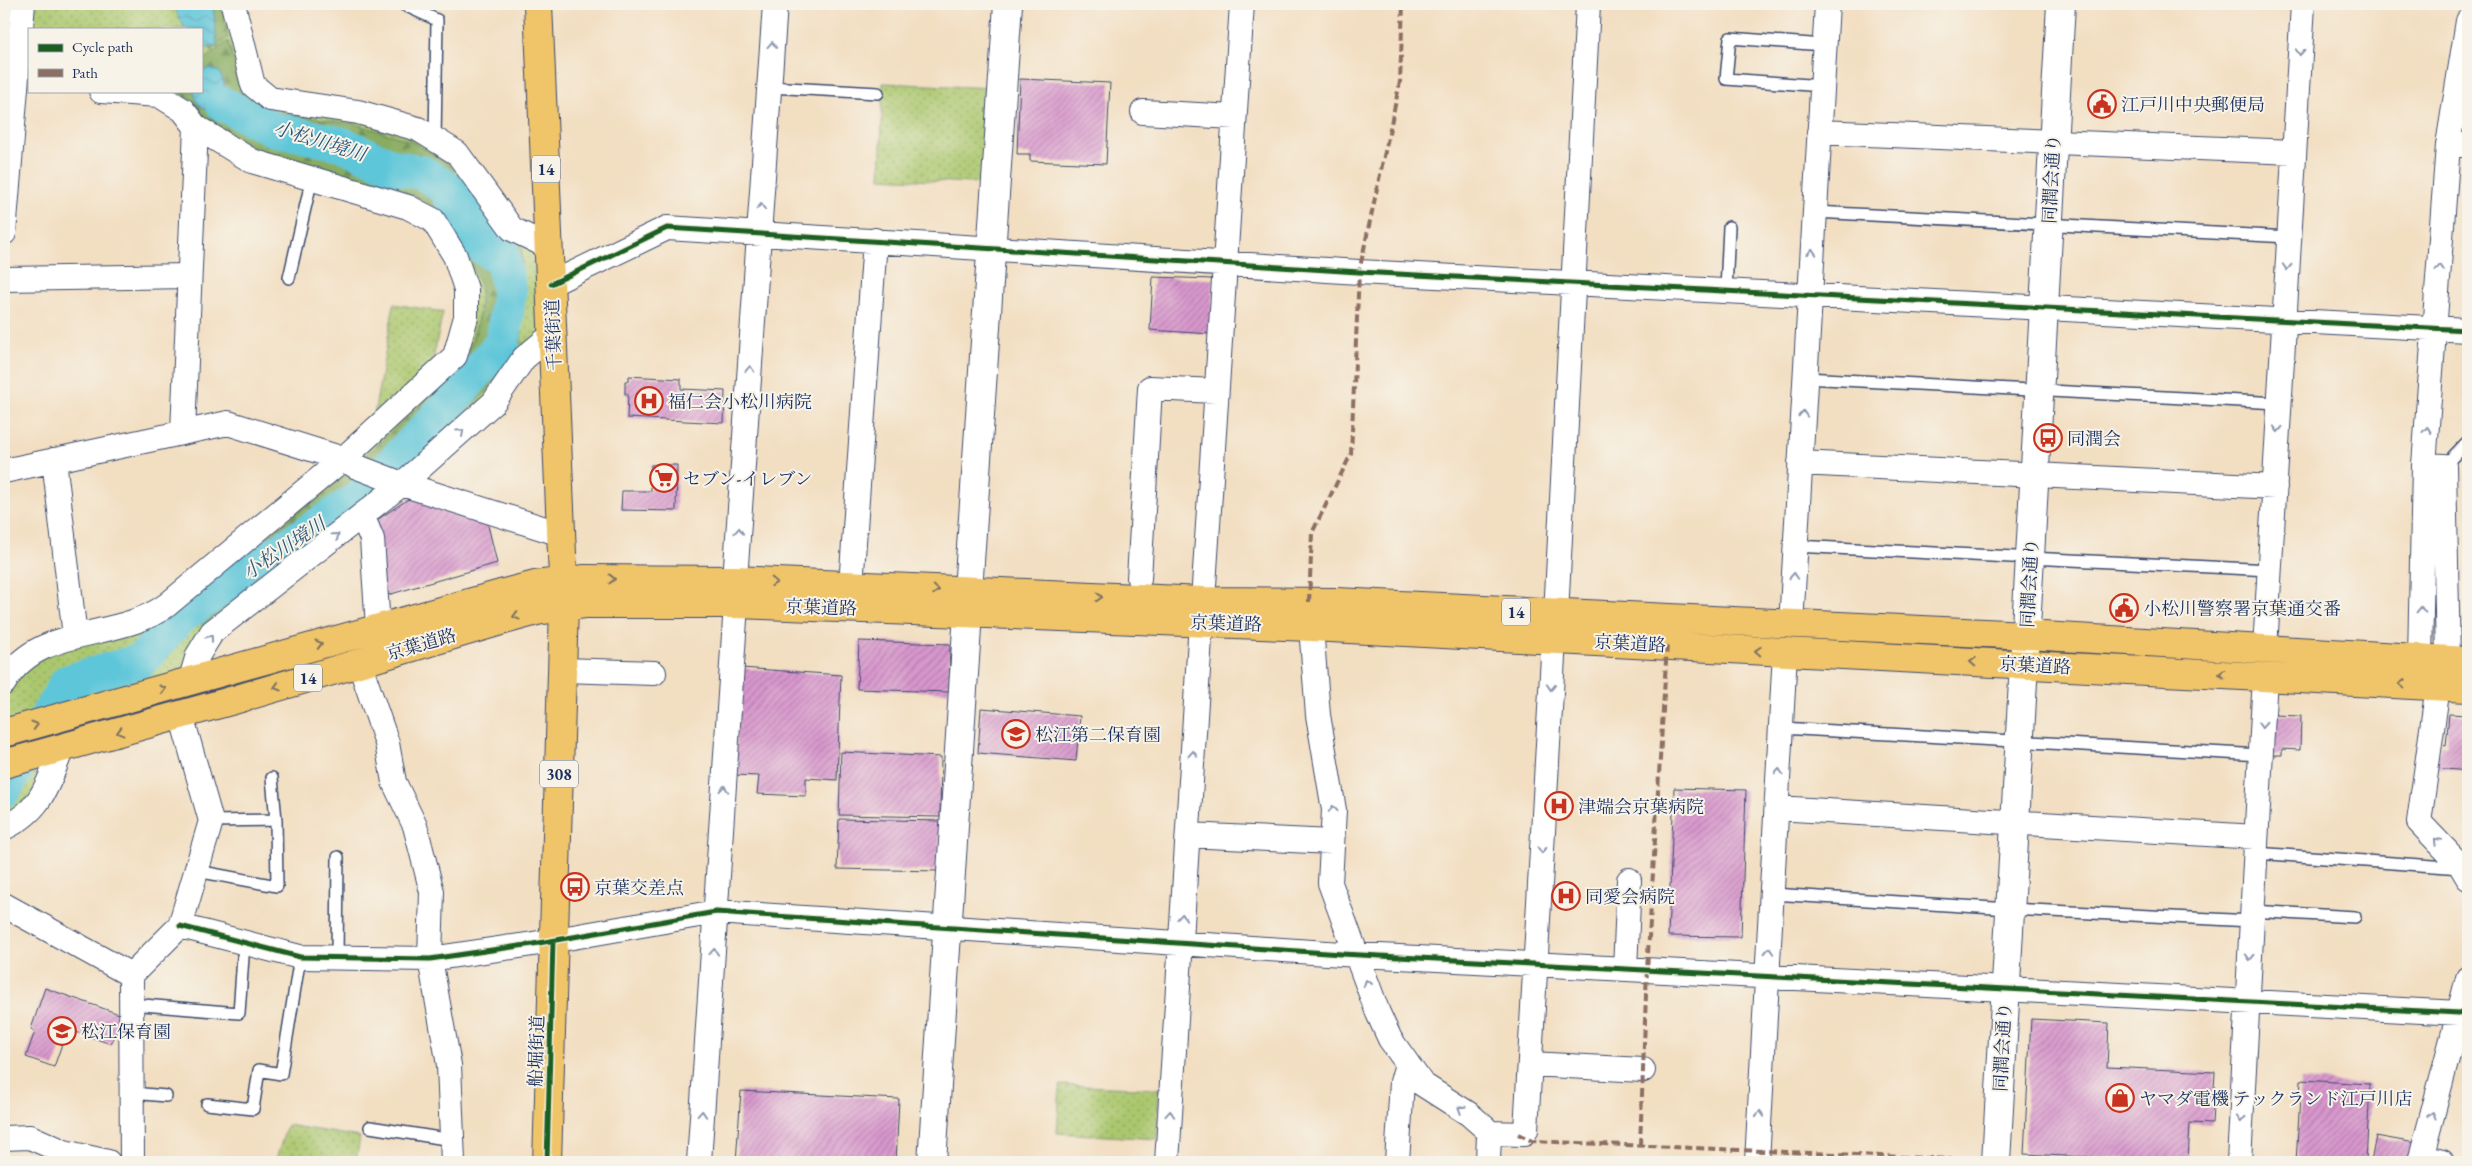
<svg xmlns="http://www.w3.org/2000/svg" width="2472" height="1166" font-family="'EB Garamond','Noto Serif JP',serif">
	<defs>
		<pattern id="grass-dots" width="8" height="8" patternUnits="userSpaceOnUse" patternTransform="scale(1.25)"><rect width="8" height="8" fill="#abc76e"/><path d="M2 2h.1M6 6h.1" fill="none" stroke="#8aa25e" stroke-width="1.8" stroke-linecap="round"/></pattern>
		<pattern id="forest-firs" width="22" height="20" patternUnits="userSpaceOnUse" patternTransform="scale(1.25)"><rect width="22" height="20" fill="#88ac61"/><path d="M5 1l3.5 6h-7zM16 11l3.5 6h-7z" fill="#6e8c53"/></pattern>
		<pattern id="water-waves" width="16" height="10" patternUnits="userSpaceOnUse" patternTransform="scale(1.25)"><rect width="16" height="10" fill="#5dc6d9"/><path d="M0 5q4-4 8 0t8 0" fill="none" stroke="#4ca1b3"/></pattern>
		<pattern id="building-hatch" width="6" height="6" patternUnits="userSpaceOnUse" patternTransform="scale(1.25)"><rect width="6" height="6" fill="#d998cd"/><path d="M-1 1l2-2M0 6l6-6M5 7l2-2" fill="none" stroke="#af7caa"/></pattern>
	</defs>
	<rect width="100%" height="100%" fill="#f7f3e8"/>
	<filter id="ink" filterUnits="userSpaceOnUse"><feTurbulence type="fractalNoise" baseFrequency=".02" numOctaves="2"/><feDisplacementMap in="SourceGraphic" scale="10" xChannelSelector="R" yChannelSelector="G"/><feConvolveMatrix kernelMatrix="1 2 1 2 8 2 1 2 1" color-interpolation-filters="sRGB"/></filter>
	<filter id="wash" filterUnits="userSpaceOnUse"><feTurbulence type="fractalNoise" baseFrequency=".0096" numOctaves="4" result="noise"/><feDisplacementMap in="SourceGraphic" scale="20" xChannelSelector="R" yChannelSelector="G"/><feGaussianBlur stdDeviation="1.12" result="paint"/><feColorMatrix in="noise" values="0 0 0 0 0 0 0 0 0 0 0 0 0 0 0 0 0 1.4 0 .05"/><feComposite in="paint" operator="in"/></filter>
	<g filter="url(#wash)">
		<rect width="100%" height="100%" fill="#f2dec1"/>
		<path fill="url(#grass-dots)" stroke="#637b66" d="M23,4H233L253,85L453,151L512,229L549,247L553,334L510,379L241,612L190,682L4,733V683L20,662L152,616L437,374L466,317L433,220L252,161L183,110L101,91H201V29H29V86L16,85Z
			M883,83L993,88L987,184L880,178Z
			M394,304L443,312L431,369L373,420Z
			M42,772L32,797L4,822V783Z
			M1060,1085L1159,1089L1157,1139L1057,1133Z
			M287,1125L360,1137L356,1162H275Z"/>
		<path fill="url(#forest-firs)" stroke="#526e60" d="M200,4H221L228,37L211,51Z
			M228,41L242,93L267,111L356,124L411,141L448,163L491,230L522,247L521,343L485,393L392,476L357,463L466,363L479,315L481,287L464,247L447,214L419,197L259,150L205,118L193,101L176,91H201V63Z
			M351,468L386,481L203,625L178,611Z"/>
		<path fill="url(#water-waves)" stroke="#3c7a9c" d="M172,4H213L217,46L205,48L201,44V29L185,28Z
			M210,68L218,71C226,82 226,90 223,104L213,108H203L196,100L194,91H201V72Z"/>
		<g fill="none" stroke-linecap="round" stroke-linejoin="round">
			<path stroke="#5dc6d9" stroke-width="35" d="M448,192L469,238L502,260
				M4,790L67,682L142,660L180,617L359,498L451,402L503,342L509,291L497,228L445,187L423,173L394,167L342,144L273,129L223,104"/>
		</g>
		<g id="blocks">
			<path fill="url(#building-hatch)" d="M1020,79L1110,83L1106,164L1030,161V154H1017Z
				M1153,277L1213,279L1211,334L1150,330Z
				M629,376L681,379V389L725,391L724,423L627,418L628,394H625V381H629Z
				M651,465H677L676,511L621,510L622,491H651Z
				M413,496L487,521L497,563L381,597L374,522Z
				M859,641L950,644L949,692L857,689Z
				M741,668L841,675L837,780L806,778V796L757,794L759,776L734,775Z
				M981,708L1080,716L1076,761L978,753Z
				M2449,714L2468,715V771L2435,768L2441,745L2446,746Z
				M2274,715L2301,716L2300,750L2282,749V755H2272Z
				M841,752L941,757L940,817L839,815Z
				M1674,788L1746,790L1741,937L1668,936Z
				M839,819L940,821L939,871L837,869Z
				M45,988L122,1015L111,1044L58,1026L54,1039L63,1041L54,1067L26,1057L35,1031L31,1029Z
				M2031,1019L2109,1023L2107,1067L2215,1072L2212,1124L2190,1123L2188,1162L2024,1154Z
				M2301,1080L2370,1084L2366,1162H2296Z
				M741,1091L899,1099L896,1162H736Z
				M2376,1136L2415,1143L2410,1162H2371Z"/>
		</g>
	</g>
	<g filter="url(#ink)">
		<use href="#blocks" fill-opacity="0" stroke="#3b496d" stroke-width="1"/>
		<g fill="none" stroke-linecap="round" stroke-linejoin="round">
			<defs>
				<path id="service" d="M402,4L437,20L435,140
					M1822,86L1726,79L1730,38L1824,45
					M769,87L878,93
					M1815,212L2289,237
					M289,278L312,178
					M1726,290L1729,227
					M1805,378L2279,403
					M2444,466L2468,441
					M1795,546L2270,570
					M1781,728L2261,755
					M211,821L276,820
					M2255,853L2461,868
					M197,871L277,886L276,820L272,778
					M1772,894L2010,909L2252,921
					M2252,911L2355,917
					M337,958L338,857
					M131,1004L239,1013L244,943
					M132,1093L166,1096
					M207,1104L253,1109L259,1070L281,1074L300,957
					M370,1127L452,1140"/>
				<path id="minor" d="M233,4L253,85L270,99L358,112L418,129L457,153L512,229L549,247
					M1143,112L1234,117
					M1819,132L2294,152
					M2448,145H2468
					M4,233L23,4
					M4,279L189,276
					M551,284L667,228L1359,272L2468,330
					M183,432L196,127
					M54,460L75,636
					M1800,463L2275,487
					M2424,465L2444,466L2448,659
					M4,471L228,423L343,459L355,466L402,484L561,534
					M362,515L372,539L378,627
					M1139,579L1150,388L1216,391
					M735,580L775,4
					M851,586L875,240
					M1203,601L1242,4
					M1556,614L1588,4
					M1791,625L1827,4
					M1311,627L1318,715L1334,810L1330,883L1378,1013L1390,1039L1422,1084L1469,1114L1485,1128L1489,1133L1488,1162
					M2265,649L2303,4
					M2420,659L2424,465L2448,145L2468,21
					M359,662L387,743L394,782L415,826L432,892L430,959L449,1065L453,1162
					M563,670L654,673
					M190,682L198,655L212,632L402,484L493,403L524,358L553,334
					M4,683C38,623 117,642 167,605L343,459L455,356L466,317V289L455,256L433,220L408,207L252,161L196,127L183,110L159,95L101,91
					M2438,686L2419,822L2461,866L2468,878
					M1777,808L2256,837
					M4,828C42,810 48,784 62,748
					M1188,835L1332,842
					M4,905L131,975
					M180,926L300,957L430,959L533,944L716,912L1342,954L2459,1013
					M1625,969L1629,880
					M1530,1064L1643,1070
					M1489,1133L1524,1134L1526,1130L1554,639
					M4,1138L30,1137L64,1152L108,1162
					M2421,1157L2442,1162
					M132,1162L131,975L180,926L211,821L181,715
					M699,1162L736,604
					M1167,1162L1201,622
					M1397,1162L1402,1082L1407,1064
					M1757,1162L1785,652
					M2239,1162L2265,676
					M2420,1162L2468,978"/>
				<path id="tertiary" d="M968,591L1008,4
					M932,1162L968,613
					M1996,1162L2061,4"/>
				<path id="primary" d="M547,1162L564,607"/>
				<path id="trunk" d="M538,4L564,600
					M4,733L508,592L535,585L585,579L735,580L1203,601L1336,602L2026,635L2468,661
					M4,764L234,700L504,620L537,611L586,604H736L1311,627L2468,688"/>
			</defs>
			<use href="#service" stroke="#3b496d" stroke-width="14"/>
			<use href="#minor" stroke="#3b496d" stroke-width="26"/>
			<use href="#tertiary" stroke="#3b496d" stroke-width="30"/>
			<use href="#primary" stroke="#3b496d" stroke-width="30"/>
			<use href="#trunk" stroke="#3b496d" stroke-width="30"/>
			<use href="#service" stroke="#fff" stroke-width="11"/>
			<use href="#minor" stroke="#fff" stroke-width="24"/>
			<use href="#tertiary" stroke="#fff" stroke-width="28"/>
			<use href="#primary" stroke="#f0c469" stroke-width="28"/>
			<use href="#trunk" stroke="#f0c469" stroke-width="28"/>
			<path stroke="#8d6e63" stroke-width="4" stroke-dasharray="8 4" stroke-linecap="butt" d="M1309,602L1312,533L1351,454L1359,272L1400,82L1403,4
				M1518,1134L1532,1141L1996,1161
				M1640,1145L1647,970L1667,645"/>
			<defs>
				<path id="cycleway" d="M551,284L667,228L1359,272L2468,330
					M180,926L300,957L430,959L533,944L716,912L1342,954L2459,1013
					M547,1162L553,941"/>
			</defs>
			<use href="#cycleway" stroke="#f7f3e8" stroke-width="8"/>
			<use href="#cycleway" stroke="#1b5e20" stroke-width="5"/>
		</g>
		<defs><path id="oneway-chevron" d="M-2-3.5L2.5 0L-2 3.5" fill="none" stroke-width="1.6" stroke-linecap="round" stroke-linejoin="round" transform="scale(1.25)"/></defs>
		<g stroke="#8d97ae">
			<use href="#oneway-chevron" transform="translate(772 45) rotate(-86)"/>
			<use href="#oneway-chevron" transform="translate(2300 52) rotate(93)"/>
			<use href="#oneway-chevron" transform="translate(761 207) rotate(-86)"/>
			<use href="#oneway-chevron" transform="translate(1812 252) rotate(-87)"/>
			<use href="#oneway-chevron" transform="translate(2287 267) rotate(93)"/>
			<use href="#oneway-chevron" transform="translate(2440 268) rotate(-86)"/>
			<use href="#oneway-chevron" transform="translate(750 369) rotate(-86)"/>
			<use href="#oneway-chevron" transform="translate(1803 414) rotate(-87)"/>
			<use href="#oneway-chevron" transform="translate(2278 429) rotate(93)"/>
			<use href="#oneway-chevron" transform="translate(2427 430) rotate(-85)"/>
			<use href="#oneway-chevron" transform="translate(461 432) rotate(-42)"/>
			<use href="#oneway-chevron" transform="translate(739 531) rotate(-86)"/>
			<use href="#oneway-chevron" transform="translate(336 536) rotate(-39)"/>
			<use href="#oneway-chevron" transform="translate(1794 576) rotate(-87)"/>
			<use href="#oneway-chevron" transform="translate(2421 610) rotate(-89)"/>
			<use href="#oneway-chevron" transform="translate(210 638) rotate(-55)"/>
			<use href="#oneway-chevron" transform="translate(1551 687) rotate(93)"/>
			<use href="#oneway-chevron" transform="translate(2262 725) rotate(93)"/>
			<use href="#oneway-chevron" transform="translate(1193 754) rotate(-86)"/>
			<use href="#oneway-chevron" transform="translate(1779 772) rotate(-87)"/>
			<use href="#oneway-chevron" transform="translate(724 789) rotate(-86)"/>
			<use href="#oneway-chevron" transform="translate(1333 809) rotate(-94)"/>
			<use href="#oneway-chevron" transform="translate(2437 841) rotate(-134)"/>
			<use href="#oneway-chevron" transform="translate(1542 850) rotate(93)"/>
			<use href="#oneway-chevron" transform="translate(1182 917) rotate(-86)"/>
			<use href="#oneway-chevron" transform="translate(1769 951) rotate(-87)"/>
			<use href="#oneway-chevron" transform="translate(714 952) rotate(-86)"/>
			<use href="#oneway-chevron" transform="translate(2250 957) rotate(93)"/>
			<use href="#oneway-chevron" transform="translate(1367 983) rotate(-109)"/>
			<use href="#oneway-chevron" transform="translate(1461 1109) rotate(-147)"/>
			<use href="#oneway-chevron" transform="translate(702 1114) rotate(-86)"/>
			<use href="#oneway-chevron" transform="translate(1170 1114) rotate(-86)"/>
			<use href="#oneway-chevron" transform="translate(1760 1114) rotate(-87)"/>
			<use href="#oneway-chevron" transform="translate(2432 1115) rotate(-75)"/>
			<use href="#oneway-chevron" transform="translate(2241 1119) rotate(93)"/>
		</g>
		<g stroke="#7b7263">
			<use href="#oneway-chevron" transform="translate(612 579)"/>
			<use href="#oneway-chevron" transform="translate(774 582) rotate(3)"/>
			<use href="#oneway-chevron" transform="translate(936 590) rotate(3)"/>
			<use href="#oneway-chevron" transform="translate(1099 597) rotate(2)"/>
			<use href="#oneway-chevron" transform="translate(516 616) rotate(165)"/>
			<use href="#oneway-chevron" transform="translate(319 644) rotate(-16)"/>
			<use href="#oneway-chevron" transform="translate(1758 651) rotate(-177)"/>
			<use href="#oneway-chevron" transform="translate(1973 662) rotate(-177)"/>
			<use href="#oneway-chevron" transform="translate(2222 674) rotate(-177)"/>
			<use href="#oneway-chevron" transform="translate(2402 684) rotate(-177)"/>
			<use href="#oneway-chevron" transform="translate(277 687) rotate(163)"/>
			<use href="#oneway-chevron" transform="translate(163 689) rotate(-16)"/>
			<use href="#oneway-chevron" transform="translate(35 725) rotate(-16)"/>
			<use href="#oneway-chevron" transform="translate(120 732) rotate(165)"/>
		</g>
	</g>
	<defs>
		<symbol id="civic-ring" viewBox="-11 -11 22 22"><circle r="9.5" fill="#f7f3e8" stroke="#c8321e" stroke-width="1.5"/><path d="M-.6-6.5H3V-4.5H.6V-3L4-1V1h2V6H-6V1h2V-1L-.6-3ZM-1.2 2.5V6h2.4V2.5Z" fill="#c8321e"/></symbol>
		<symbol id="hospital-ring" viewBox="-11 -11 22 22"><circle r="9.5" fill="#f7f3e8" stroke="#c8321e" stroke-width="1.5"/><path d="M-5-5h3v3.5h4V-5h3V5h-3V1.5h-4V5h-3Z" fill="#c8321e"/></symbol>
		<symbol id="bus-ring" viewBox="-11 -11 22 22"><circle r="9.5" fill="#f7f3e8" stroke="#c8321e" stroke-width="1.5"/><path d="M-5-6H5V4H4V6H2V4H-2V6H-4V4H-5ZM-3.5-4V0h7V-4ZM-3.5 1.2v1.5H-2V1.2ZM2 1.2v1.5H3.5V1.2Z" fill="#c8321e"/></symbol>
		<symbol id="supermarket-ring" viewBox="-11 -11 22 22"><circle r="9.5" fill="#f7f3e8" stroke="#c8321e" stroke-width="1.5"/><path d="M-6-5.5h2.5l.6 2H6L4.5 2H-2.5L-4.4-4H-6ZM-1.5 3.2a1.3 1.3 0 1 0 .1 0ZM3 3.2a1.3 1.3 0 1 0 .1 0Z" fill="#c8321e"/></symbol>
		<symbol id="school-ring" viewBox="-11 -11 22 22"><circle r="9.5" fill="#f7f3e8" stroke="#c8321e" stroke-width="1.5"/><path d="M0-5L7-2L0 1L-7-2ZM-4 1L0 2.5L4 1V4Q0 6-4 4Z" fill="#c8321e"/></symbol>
		<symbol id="shop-ring" viewBox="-11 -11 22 22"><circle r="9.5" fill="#f7f3e8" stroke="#c8321e" stroke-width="1.5"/><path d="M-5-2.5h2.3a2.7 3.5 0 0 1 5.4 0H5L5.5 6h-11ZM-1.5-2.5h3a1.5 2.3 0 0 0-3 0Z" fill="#c8321e"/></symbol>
	</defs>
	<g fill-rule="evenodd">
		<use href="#civic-ring" x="2086" y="88" width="32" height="32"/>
		<use href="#hospital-ring" x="633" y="385" width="32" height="32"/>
		<use href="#bus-ring" x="2032" y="422" width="32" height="32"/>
		<use href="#supermarket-ring" x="648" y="462" width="32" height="32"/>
		<use href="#civic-ring" x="2108" y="592" width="32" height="32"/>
		<use href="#school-ring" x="1000" y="718" width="32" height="32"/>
		<use href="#hospital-ring" x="1543" y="790" width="32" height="32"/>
		<use href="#bus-ring" x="559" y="871" width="32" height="32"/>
		<use href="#hospital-ring" x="1550" y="880" width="32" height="32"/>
		<use href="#school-ring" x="46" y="1015" width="32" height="32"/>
		<use href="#shop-ring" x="2104" y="1082" width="32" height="32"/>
	</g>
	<g text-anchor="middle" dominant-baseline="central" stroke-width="4" stroke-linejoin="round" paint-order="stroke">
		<g fill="#f7f3e8" stroke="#5d6a87" stroke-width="1">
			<rect x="532" y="155.5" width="28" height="27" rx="4"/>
			<rect x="1502" y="598.5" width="28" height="27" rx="4"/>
			<rect x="294" y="664.5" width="28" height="27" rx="4"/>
			<rect x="540" y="760.5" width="38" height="27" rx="4"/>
		</g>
		<g font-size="16" font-weight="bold" fill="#1b2f5e">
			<text x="546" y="169">14</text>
			<text x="1516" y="612">14</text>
			<text x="308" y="678">14</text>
			<text x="559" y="774">308</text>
		</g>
		<g font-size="18" fill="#1b2f5e" stroke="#f7f3e8" text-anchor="start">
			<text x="2121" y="104">江戸川中央郵便局</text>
			<text x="668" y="401">福仁会小松川病院</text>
			<text x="2067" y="438">同潤会</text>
			<text x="683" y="478">セブン-イレブン</text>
			<text x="2143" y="608">小松川警察署京葉通交番</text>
			<text x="1035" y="734">松江第二保育園</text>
			<text x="1578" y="806">津端会京葉病院</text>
			<text x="594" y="887">京葉交差点</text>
			<text x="1585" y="896">同愛会病院</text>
			<text x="81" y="1031">松江保育園</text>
			<text x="2139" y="1098">ヤマダ電機 テックランド江戸川店</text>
		</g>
		<g font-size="18" fill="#1b2f5e" stroke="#f7f3e8">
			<text transform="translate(2051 179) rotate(-87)">同潤会通り</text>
			<text transform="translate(553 335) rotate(-92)">千葉街道</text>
			<text transform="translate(2029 583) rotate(-87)">同潤会通り</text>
			<text transform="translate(821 607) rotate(2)">京葉道路</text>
			<text transform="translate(1226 623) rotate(2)">京葉道路</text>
			<text transform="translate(1630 643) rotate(3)">京葉道路</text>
			<text transform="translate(421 644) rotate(-16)">京葉道路</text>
			<text transform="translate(2035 665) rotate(3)">京葉道路</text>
			<text transform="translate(2002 1047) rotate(-87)">同潤会通り</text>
			<text transform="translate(536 1051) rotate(-88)">船堀街道</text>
		</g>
		<g font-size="19" font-style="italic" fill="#2c557d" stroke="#f7f3e8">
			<text transform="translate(320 141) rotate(17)">小松川境川</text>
			<text transform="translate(284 548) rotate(-34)">小松川境川</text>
		</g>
	</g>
	<rect width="2472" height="1166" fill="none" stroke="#f7f3e8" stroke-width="20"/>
	<rect x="28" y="28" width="175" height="65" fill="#f7f3e8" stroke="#9fa5b1"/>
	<rect x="38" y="44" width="25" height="8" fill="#1b5e20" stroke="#9fa5b1"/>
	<text x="72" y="52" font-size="15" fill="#1b2f5e">Cycle path</text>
	<rect x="38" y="69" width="25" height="8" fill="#8d6e63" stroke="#9fa5b1"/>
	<text x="72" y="78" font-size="15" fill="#1b2f5e">Path</text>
</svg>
